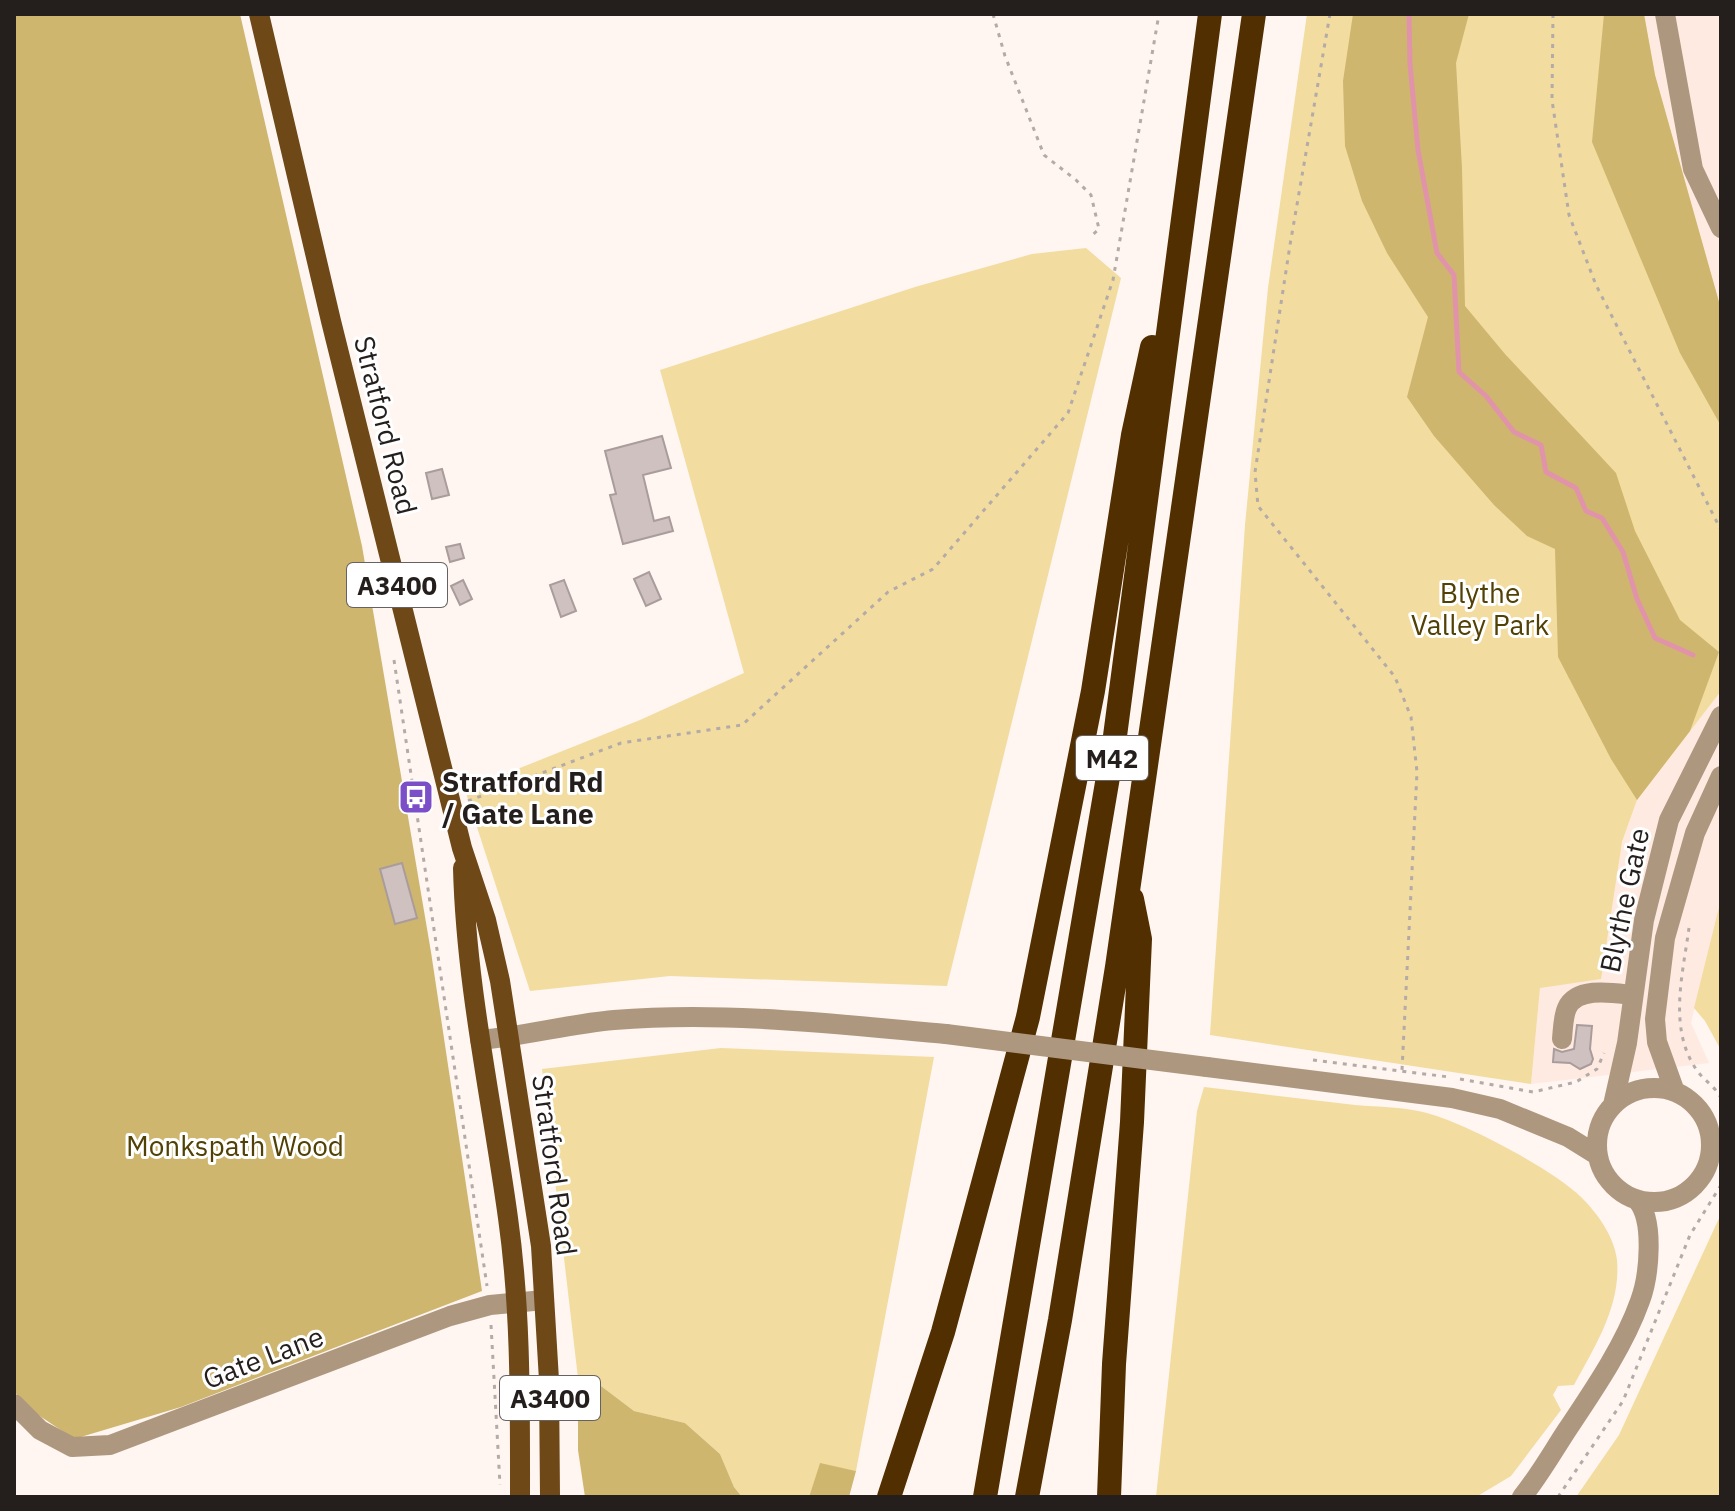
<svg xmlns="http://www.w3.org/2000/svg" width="1735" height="1511" font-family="'IBM Plex Sans',sans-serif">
	<rect width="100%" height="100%" fill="#fff5f1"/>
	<path fill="#feeae1" d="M1644,14H1721V309L1655,75Z
		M1721,691V899L1691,1023L1709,1063L1531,1084L1540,987L1622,842L1637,800Z"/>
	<path fill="#f2dc9f" d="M1307,14H1644L1655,75L1721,309V691L1637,800L1622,842L1601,979L1540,988L1531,1084L1210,1035L1245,525L1268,288Z
		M1086,248L1121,278L947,986L670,976L530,991L465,790L640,720L744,673L660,370L915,287L1032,254Z
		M1721,899V1050L1705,1021L1694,1008Z
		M721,1048L934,1057L856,1471L820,1464L809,1497H742L734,1487L720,1454L685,1423L634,1411L601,1386L578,1378L542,1069Z
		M1204,1087C1254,1093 1304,1099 1355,1105C1378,1107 1405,1107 1427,1113C1467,1124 1552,1169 1581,1197C1598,1214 1614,1236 1617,1260C1621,1306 1595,1346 1574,1385L1558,1386L1553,1395L1561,1410L1511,1476L1476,1497H1156L1197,1111Z
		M1721,1214V1497H1576L1619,1435Z"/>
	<path fill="#cfb66e" d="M14,14H240L362,546L431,952L482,1291L181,1407L74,1439L28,1408L14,1391Z
		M1353,14H1469L1456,63L1462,168L1465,306L1505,354L1616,473L1635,531L1680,620L1719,652L1690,731L1637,800L1611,759L1558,657L1555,549L1527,536L1494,505L1434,436L1407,397L1428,317L1387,253L1362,201L1345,146L1343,81Z
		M1604,14H1644L1655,75L1721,309V426L1680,353L1592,142Z
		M578,1379L601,1386L634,1411L685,1423L720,1454L734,1487L742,1497H585L578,1450Z
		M820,1463L856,1471L849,1497H809Z"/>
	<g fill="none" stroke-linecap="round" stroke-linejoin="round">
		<path stroke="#e194a9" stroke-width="5" d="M1409,14L1410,64L1418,150L1437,253L1454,275L1459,372L1486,396L1514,432L1541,445L1546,472L1576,488L1586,511L1602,518L1623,552L1637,599L1655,638L1693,655"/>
	</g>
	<path fill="#cfc1c0" stroke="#a99c9b" stroke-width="2" d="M662,436L671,468L643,475L654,521L669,517L673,531L623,544L610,495L616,494L605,451Z
		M442,469L449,495L432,499L426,473Z
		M460,544L464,558L450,562L446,547Z
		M649,572L661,599L646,606L634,579Z
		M463,580L472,599L460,605L451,586Z
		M564,580L576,611L561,617L550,585Z
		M402,863L417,918L395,924L380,869Z
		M1577,1025L1592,1026L1590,1049L1593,1059L1591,1064L1580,1069L1570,1063L1553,1062L1554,1049L1562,1052L1574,1049Z"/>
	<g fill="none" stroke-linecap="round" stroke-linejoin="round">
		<path stroke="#b3aba7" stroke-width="3" stroke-dasharray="4 6" stroke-linecap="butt" d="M993,14L1005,56L1044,155L1076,180L1091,195L1099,229L1090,237
			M1330,14L1290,245L1255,472L1258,506L1395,677L1411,717L1417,772L1402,1070
			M1553,14L1552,100L1569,215L1596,285L1721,530
			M394,660L487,1286
			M468,801L621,743L742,725L888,592L933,569L1068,413L1113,280L1159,14
			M1689,928C1683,973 1668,1028 1696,1069C1703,1080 1715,1086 1721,1098
			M1313,1060L1449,1077
			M1460,1079L1533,1092L1576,1082L1597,1069L1604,1053
			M491,1325L500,1485
			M1558,1497L1623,1401L1690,1235L1721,1185"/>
		<path stroke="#ae977f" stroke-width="20" d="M1665,14L1693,169L1721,228
			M1562,1039C1563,1029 1563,1017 1567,1008C1577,986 1614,993 1632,995
			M480,1040C525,1036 569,1024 614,1020C725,1011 835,1024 946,1034
			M1207,1067L1452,1098L1500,1109L1568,1137L1597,1155
			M1597 1145a57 57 0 1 1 114 0a57 57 0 1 1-114 0Z
			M1675,1092L1657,1042L1655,1019L1665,938L1695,833L1721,776
			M1613,1105L1627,1043L1644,920L1669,820L1721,716
			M14,1404L40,1430L72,1447L110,1445L450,1316L490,1305L544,1300
			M1522,1497C1539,1476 1552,1453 1567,1430C1593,1391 1624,1346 1640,1301C1649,1277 1655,1220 1637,1200"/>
		<path stroke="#6f4817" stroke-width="20" d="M259,14L331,321L462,848L486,920L500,981L541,1246L549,1380L550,1497
			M463,868C466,986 492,1101 508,1218C521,1310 520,1404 520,1497"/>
		<path stroke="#522f00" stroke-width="24" d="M889,1497L943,1332L1028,1017L1093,691L1133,435L1152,347
			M985,1497L1115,736L1210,14
			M1027,1497L1060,1320L1117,967L1254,14
			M1109,1497L1114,1364L1132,1122L1140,939L1132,899"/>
		<path stroke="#ae977f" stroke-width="20" d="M946,1034L1207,1067"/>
	</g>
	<defs>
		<symbol id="bus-square" viewBox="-11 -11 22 22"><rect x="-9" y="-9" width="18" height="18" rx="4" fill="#7a4fc8" stroke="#fff"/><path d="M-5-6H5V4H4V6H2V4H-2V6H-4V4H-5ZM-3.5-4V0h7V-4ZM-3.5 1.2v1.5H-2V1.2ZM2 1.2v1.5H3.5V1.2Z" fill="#fff"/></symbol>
	</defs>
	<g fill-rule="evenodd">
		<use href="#bus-square" x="396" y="777" width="40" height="40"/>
	</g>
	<g text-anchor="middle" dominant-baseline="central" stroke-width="6" stroke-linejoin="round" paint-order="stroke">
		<g fill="#fff" stroke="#666261" stroke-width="2">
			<rect x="347" y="563" width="100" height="44" rx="6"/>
			<rect x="1076" y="736" width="72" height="44" rx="6"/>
			<rect x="500" y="1376" width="100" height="44" rx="6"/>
		</g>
		<g font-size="26" font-weight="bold" fill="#241f1d">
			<text x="397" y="585">A3400</text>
			<text x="1112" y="758">M42</text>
			<text x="550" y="1398">A3400</text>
		</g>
		<g font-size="28" fill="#241f1d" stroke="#fff">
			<text transform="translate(386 425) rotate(76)">Stratford Road</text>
			<text transform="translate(1624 900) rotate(-78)">Blythe Gate</text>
			<text transform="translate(555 1165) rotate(82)">Stratford Road</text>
			<text transform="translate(263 1357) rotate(-21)">Gate Lane</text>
		</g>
		<g font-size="28" fill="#524104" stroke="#fff">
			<text x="1480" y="592">Blythe<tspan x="1480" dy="32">Valley Park</tspan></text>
			<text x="235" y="1145">Monkspath Wood</text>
		</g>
		<g font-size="28" font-weight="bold" fill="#241f1d" stroke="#fff" text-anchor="start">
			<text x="442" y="781">Stratford Rd<tspan x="442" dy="32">/ Gate Lane</tspan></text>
		</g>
	</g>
	<rect width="1735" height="1511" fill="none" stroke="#241f1d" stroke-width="32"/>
</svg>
